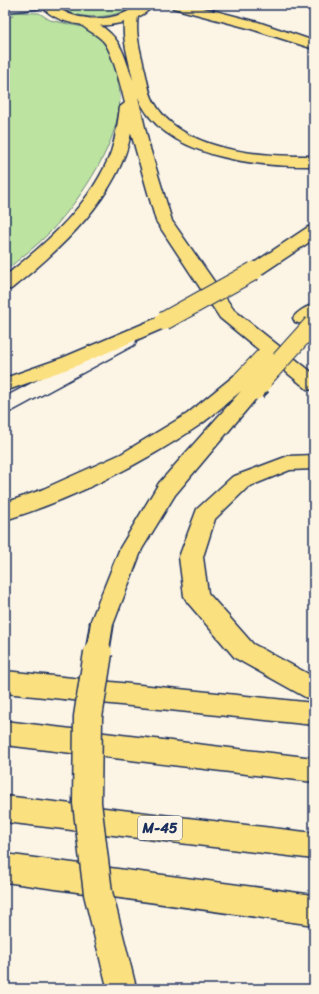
<svg xmlns="http://www.w3.org/2000/svg" width="319" height="994" font-family="Sriracha,sans-serif">
	<rect width="100%" height="100%" fill="#fcf5e5"/>
	<filter id="ink" filterUnits="userSpaceOnUse"><feTurbulence type="fractalNoise" baseFrequency=".025" numOctaves="2"/><feDisplacementMap in="SourceGraphic" scale="8" xChannelSelector="R" yChannelSelector="G"/><feConvolveMatrix kernelMatrix="1 2 1 2 8 2 1 2 1" color-interpolation-filters="sRGB"/></filter>
	<g filter="url(#ink)">
		<path fill="#bce39f" stroke="#6c897e" d="M60,5H136C120,18 75,23 60,5Z
			M11,12L39,13L50,20L87,28L109,43C112,57 119,80 120,94C121,141 82,197 51,231C37,246 20,258 5,271V17L13,16Z"/>
		<g fill="none" stroke-linecap="round" stroke-linejoin="round">
			<defs>
				<path id="tertiary" d="M127,335L134,337L136,341L134,345L12,411L5,413V397L120,337Z"/>
				<path id="secondary" d="M5,5H42L40,8L36,9L5,12Z"/>
				<path id="primary" d="M41,5H54C72,20 100,22 122,14C128,12 132,8 138,6C142,4 149,5 153,5C134,32 60,33 41,5Z
					M171,5H192L258,22L314,41V49L248,28L173,8Z"/>
				<path id="motorway" d="M132,12L137,13L138,16C135,33 140,50 144,67C147,78 148,91 154,102C181,152 264,157 314,156V166C258,167 162,158 138,97L149,145L172,221L234,310L314,374V390L307,389L220,318L156,221L131,133C119,196 60,250 11,289L5,290V276C47,243 92,203 111,152C116,137 118,122 120,107L125,103C122,90 112,51 104,42C97,33 84,30 78,21L79,18C87,16 91,20 97,23C122,39 123,53 133,80C130,63 118,28 127,13Z
					M314,226V239L260,275L254,276L248,275L245,271L248,267L308,227Z
					M314,304V318L302,324L295,322L293,318C298,311 306,307 314,304Z
					M164,315L171,317L173,321L171,325L76,366L5,391V378L62,358Z
					M242,374L249,375L252,380L249,384L254,383L261,384L264,389L175,495L142,549L111,630L102,633L93,630L90,623L120,548L159,483L241,391C227,402 215,414 201,424C144,463 71,500 5,520V503L41,490L121,454L187,414L235,375Z
					M314,455V469L290,470L248,487L215,519L203,557L208,593L253,644L314,677V700L305,697L235,658L188,603L184,596L179,557L197,509L232,477L288,456Z
					M5,671L314,703V725L5,693Z
					M5,721L314,758V782L5,745Z
					M5,796L314,833V859L5,822Z
					M5,854L314,895V925L5,882Z"/>
			</defs>
			<use href="#tertiary" stroke="#1b2f5e" stroke-width="3"/>
			<use href="#secondary" stroke="#1b2f5e" stroke-width="3"/>
			<use href="#primary" stroke="#1b2f5e" stroke-width="3"/>
			<use href="#motorway" stroke="#1b2f5e" stroke-width="3"/>
			<use href="#tertiary" fill="#fcf5e5" fill-rule="evenodd"/>
			<use href="#secondary" fill="#fcf5e5" fill-rule="evenodd"/>
			<use href="#primary" fill="#fbe080" fill-rule="evenodd"/>
			<use href="#motorway" fill="#fbe080" fill-rule="evenodd"/>
			<defs>
				<path id="motorway-bridge-far2" d="M164,321L254,271
					M242,380L265,356
					M259,384L313,324"/>
				<path id="motorway-bridge-far1" d="M254,389L260,383
					M97,654L102,623"/>
				<path id="motorway-bridge" d="M98,653L88,717L87,803L98,893L122,989"/>
			</defs>
			<use href="#motorway-bridge-far2" stroke="#1b2f5e" stroke-width="20" stroke-linecap="butt"/>
			<use href="#motorway-bridge-far1" stroke="#1b2f5e" stroke-width="26" stroke-linecap="butt"/>
			<use href="#motorway-bridge" stroke="#1b2f5e" stroke-width="31" stroke-linecap="butt"/>
			<use href="#motorway-bridge-far2" stroke="#fbe080" stroke-width="18"/>
			<use href="#motorway-bridge-far1" stroke="#fbe080" stroke-width="22"/>
			<use href="#motorway-bridge" stroke="#fbe080" stroke-width="28"/>
		</g>
	</g>
	<g text-anchor="middle" dominant-baseline="central" stroke-width="3.5" stroke-linejoin="round" paint-order="stroke">
		<rect fill="#fcf5e5" stroke="#5e6a86" stroke-width="1" x="138" y="816" width="44" height="24" rx="3"/>
		<g font-size="14" font-weight="bold" fill="#1b2f5e">
			<text x="160" y="828">M-45</text>
		</g>
	</g>
	<rect width="319" height="994" fill="none" stroke="#fcf5e5" stroke-width="20"/>
	<rect x="10" y="10" width="299" height="974" fill="none" stroke="#1b2f5e" stroke-width="1.5" filter="url(#ink)"/>
</svg>
